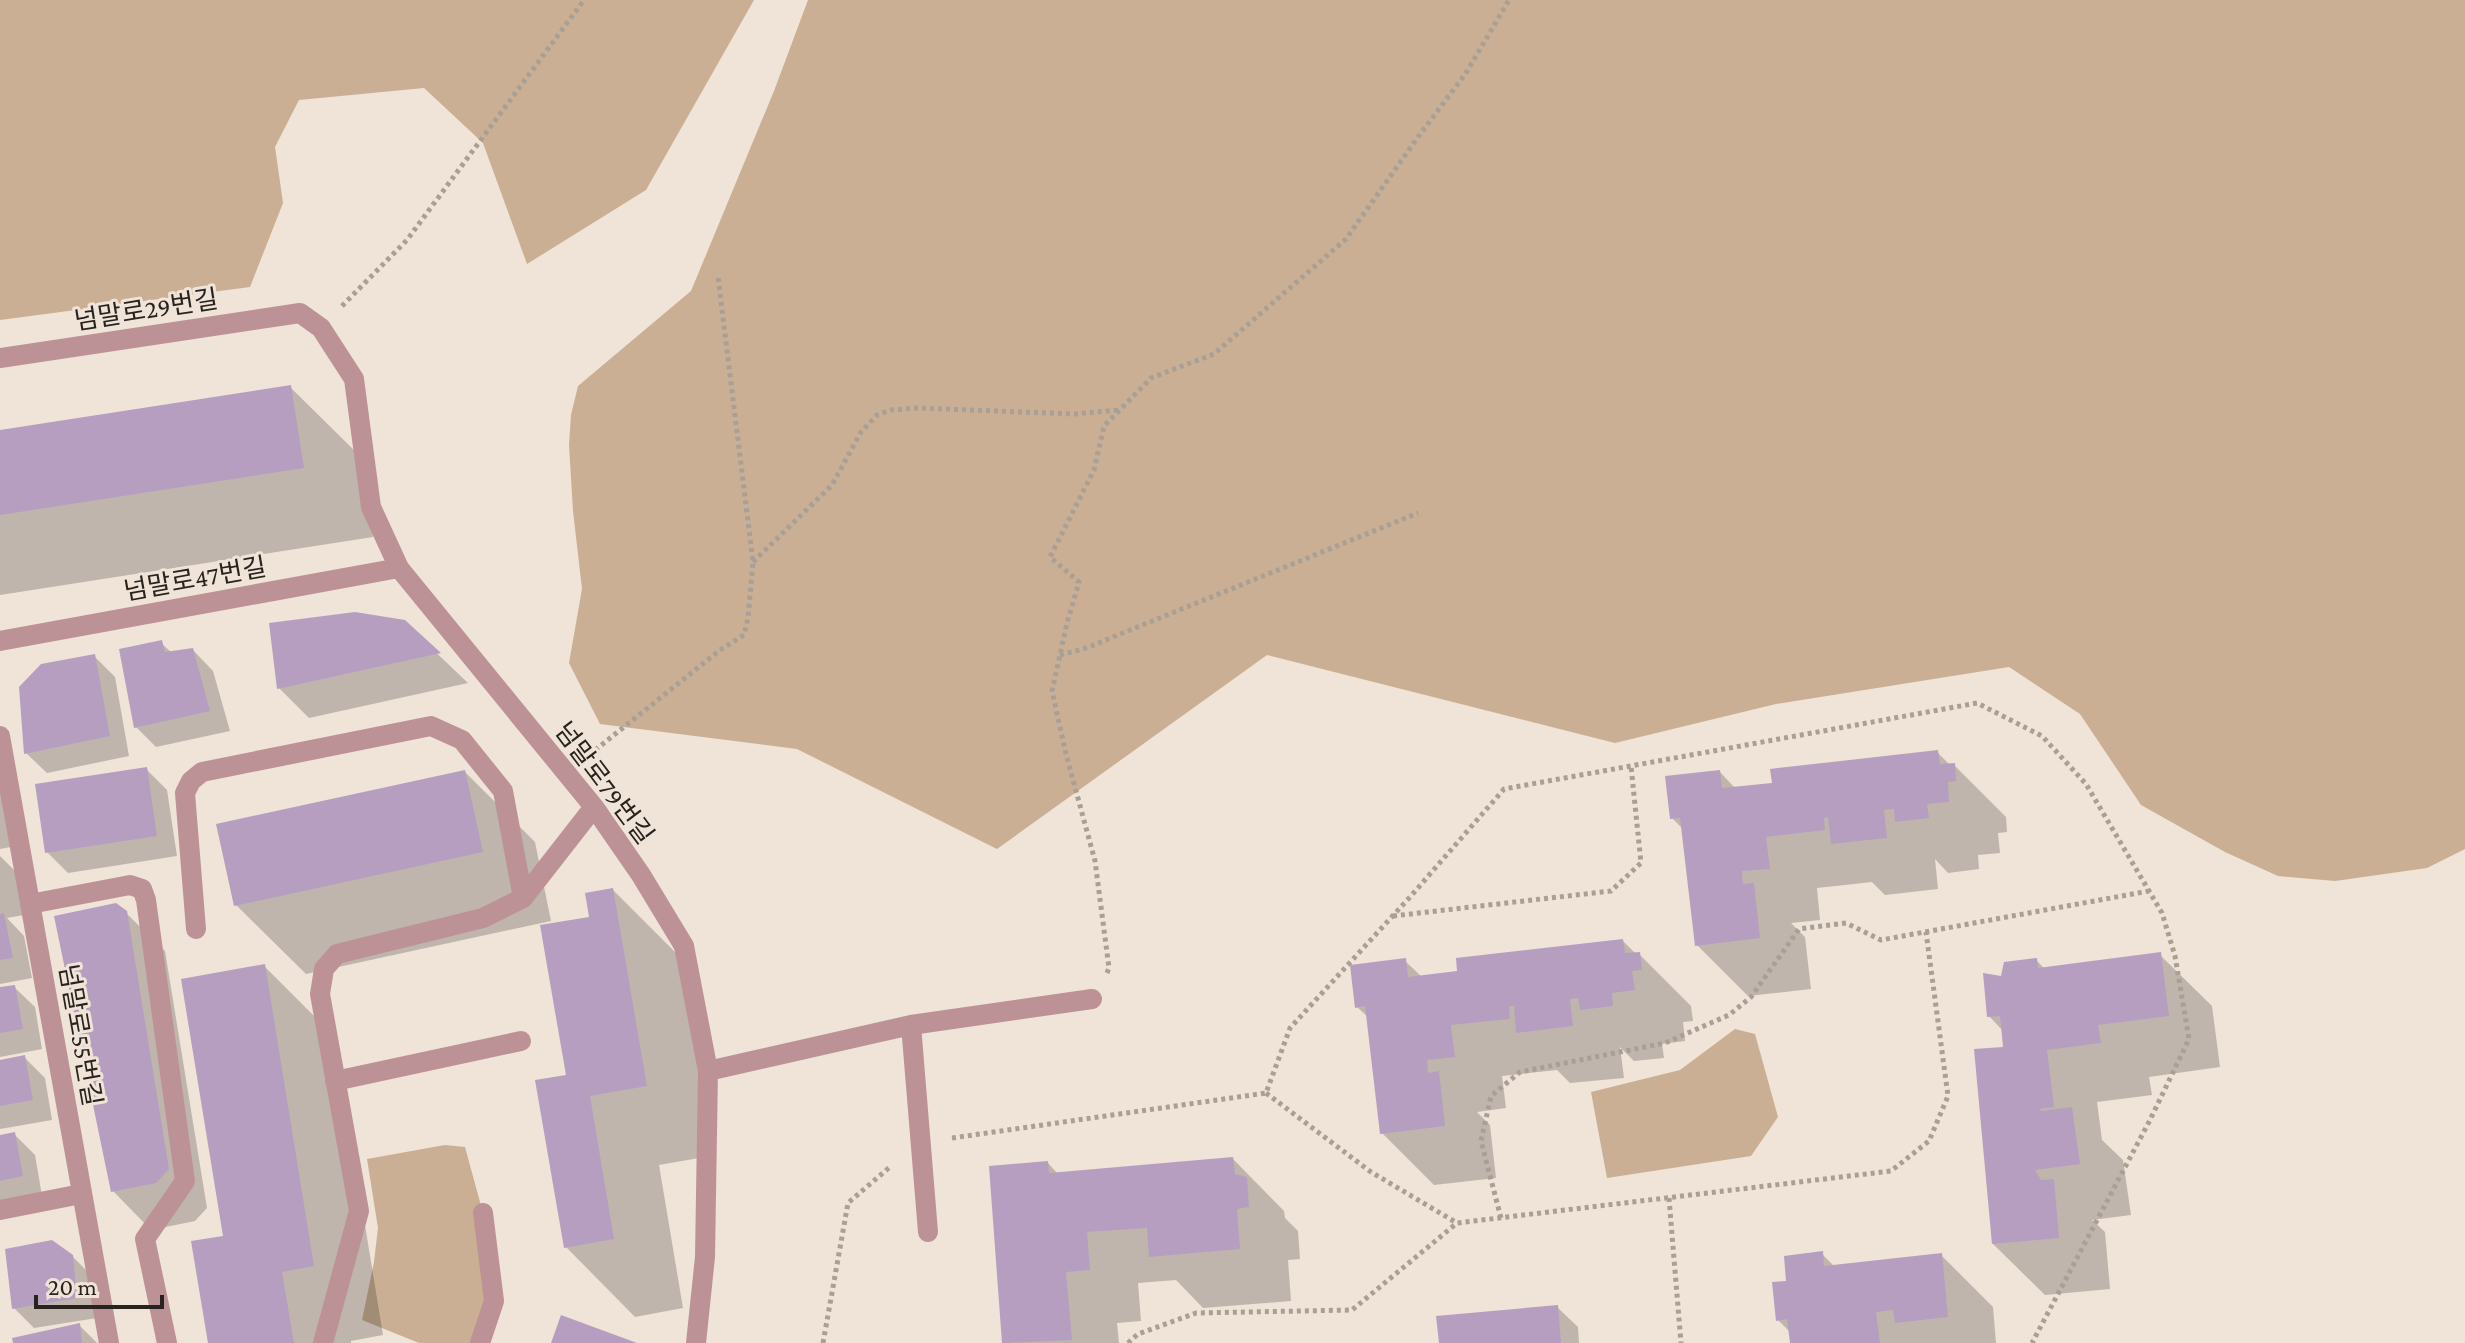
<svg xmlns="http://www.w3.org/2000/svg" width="2465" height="1343" font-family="'Crimson Pro','Noto Sans KR',serif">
	<rect width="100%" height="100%" fill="#f0e3d7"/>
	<path fill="#caaf94" d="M0,0H754L646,190L527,264L483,143L424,88L299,100L275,147L283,203L250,287L0,320Z
		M808,0H2465V849L2427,868L2335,881L2278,876L2225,852L2141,805L2080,714L2009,667L1776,704L1615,743L1267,655L997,849L797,749L600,724L569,663L582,589L573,511L569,445L571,415L578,386L691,291L774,91Z
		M1735,1029L1755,1034L1778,1117L1751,1156L1607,1178L1591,1092L1680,1070Z
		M445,1145L465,1147L483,1213L494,1301L480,1343H419L362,1320L374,1262L378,1228L367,1159Z"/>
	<path fill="#0003" d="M290,387L360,456L373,537L0,595V432Z
		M404,622L468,683L309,718L279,688Z
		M161,643L172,653L193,650L213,671L230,731L156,747L136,727Z
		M95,657L115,677L129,756L47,773L26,753Z
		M0,736L21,845L0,849Z
		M1937,752L1950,765H1954L2006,817L2007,832L1998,833L2000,853L1978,855L1979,869L1948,873L1935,859L1938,889L1885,895L1872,882L1817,888L1820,920L1791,923L1805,937L1811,989L1748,996L1697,945L1684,830L1672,818L1720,772L1736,789L1774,785Z
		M147,770L167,790L177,856L68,873L47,852Z
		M465,772L535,842L551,921L306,974L236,905Z
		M0,856L17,873L24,915L7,918L24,936L32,978L0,984Z
		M613,890L683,960L716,1155L659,1165L683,1308L635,1317L566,1247L568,1077L591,919Z
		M125,912L165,951L207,1208L195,1221L151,1230L113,1191Z
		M1623,941L1636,954H1639L1691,1006L1693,1021L1683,1022L1685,1041L1662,1044L1664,1058L1634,1061L1620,1047L1624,1078L1570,1083L1557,1070L1502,1076L1506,1108L1477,1112L1490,1125L1496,1178L1434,1185L1382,1133L1369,1018L1357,1007L1405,961L1422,977L1460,973Z
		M2160,955L2212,1006L2220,1067L2149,1077L2152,1095L2097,1102L2102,1140L2123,1160L2131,1215L2092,1220L2105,1232L2110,1289L2045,1295L1993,1244L2005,1049L2003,1031L1989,1016L2003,978L2036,960L2045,969Z
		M264,966L334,1036L383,1335L351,1341V1343H210Z
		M14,987L35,1007L42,1049L0,1057V989Z
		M24,1057L45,1078L52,1120L0,1129V1062Z
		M14,1134L35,1155L42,1196L0,1204V1137Z
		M1233,1159L1284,1211L1285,1218L1298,1231L1300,1259L1288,1260L1291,1301L1203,1308L1176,1280L1138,1283L1141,1321L1117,1323L1119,1343H1004L991,1168L1048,1163L1058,1174Z
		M1822,1254L1835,1267L1941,1255L1993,1307L1996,1343H1792L1791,1333L1778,1320L1788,1283Z
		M72,1256L93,1277L97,1318L34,1328L14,1308Z
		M1557,1307L1578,1327L1579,1343H1441Z
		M79,1325L97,1343H15Z"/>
	<path fill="#b69ec1" d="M291,385L304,468L0,515V430Z
		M355,612L405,620L441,653L277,689L269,623Z
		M162,640L165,652L193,648L210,711L134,728L119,649Z
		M95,654L110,736L24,754L19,687L41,664Z
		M1938,750L1940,764L1955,763L1956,781L1948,782L1949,802L1927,804L1929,818L1895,822L1894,809L1884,810L1887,838L1831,844L1828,817L1824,818L1825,830L1766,837L1770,869L1742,871L1743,884L1754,883L1760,938L1695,946L1680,818L1670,819L1665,776L1720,770L1722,788L1772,783L1770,769Z
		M147,767L157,836L45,853L35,784Z
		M465,770L483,852L234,906L216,824Z
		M613,888L647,1086L590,1096L614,1239L564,1248L535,1080L566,1075L540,925L589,917L585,893Z
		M116,903L127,911L169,1169L156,1183L111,1192L54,916Z
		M4,913L13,958L0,960V914Z
		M1623,939L1625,953L1640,952L1642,970L1632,971L1635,990L1612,993L1613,1006L1580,1010L1578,998L1570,999L1573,1026L1516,1033L1514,1006H1509L1510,1019L1451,1025L1455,1057L1427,1060L1428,1073L1439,1071L1445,1126L1380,1134L1365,1006L1355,1008L1350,965L1406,958L1408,977L1457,971L1456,958Z
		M2161,952L2169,1016L2098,1025L2101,1043L2047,1050L2054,1107L2040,1109L2041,1111L2072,1107L2080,1164L2035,1170L2041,1180L2054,1179L2059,1238L1992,1244L1974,1049L2003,1047L2000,1016L1987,1017L1983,973L2001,976L2004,962L2037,958L2038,968Z
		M265,964L314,1266L282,1272L294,1343H208L191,1241L223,1236L181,979Z
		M15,985L23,1029L0,1033V987Z
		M25,1055L33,1100L0,1106V1060Z
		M15,1132L23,1176L0,1181V1135Z
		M1233,1157L1235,1174L1247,1177L1249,1207L1237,1209L1240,1249L1149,1257L1147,1228L1087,1232L1090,1270L1066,1272L1072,1340L1002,1343L989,1166L1048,1161L1049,1173Z
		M52,1240L73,1255L77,1298L12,1309L5,1249Z
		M1823,1251L1824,1266L1942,1253L1948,1317L1895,1323L1893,1310L1876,1312L1880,1343H1790L1787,1319L1776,1321L1772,1282L1786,1281L1784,1256Z
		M1558,1305L1561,1343H1439L1436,1316Z
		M561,1315L637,1343H551Z
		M80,1323L82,1343H13L12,1338Z"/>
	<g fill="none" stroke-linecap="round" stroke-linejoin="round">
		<path stroke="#a99f95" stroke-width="5" stroke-dasharray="4 4" stroke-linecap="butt" d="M342,306L407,240L584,0
			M753,562L832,485L861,432L877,415L891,410L917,408L1075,414L1119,410
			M1060,655L1086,648L1418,513
			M589,755L720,650L744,635L748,618L753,562L718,277
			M1393,916L1611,891L1641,863L1631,766
			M1107,973L1109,968L1095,861L1066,754L1052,691L1067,623L1079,582L1050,557L1094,470L1104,426L1151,378L1214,354L1346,239L1418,137L1466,73L1509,0
			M1266,1093L1371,1172L1457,1223L1891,1171L1929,1141L1948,1096L1926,932
			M952,1138L1266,1093L1290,1028L1410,897L1504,789L1977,703L2042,736L2086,784L2162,913L2175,956L2189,1039L2150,1120L2032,1343
			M1669,1198L1681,1343
			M1501,1218L1481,1141L1491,1096L1520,1072L1665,1043L1729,1015L1751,997L1799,929L1846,923L1881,940L2149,891
			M823,1343L848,1203L891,1166
			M1128,1343L1138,1334L1196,1313L1352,1310L1457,1223"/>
		<path stroke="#bd9297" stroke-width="20" d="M0,358L300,313L321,328L354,379L371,507L399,568L594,807L641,875L684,946L708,1071L705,1257L696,1343
			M0,641L399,568
			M0,736L109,1343
			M30,904L130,885L142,889L146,900L185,1181L145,1239L167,1343
			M196,929L185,793L191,781L202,772L431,726L462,740L503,791L523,898
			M911,1025L928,1232
			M708,1071L911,1025L1092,999
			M335,1081L521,1041
			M0,1210L81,1194
			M323,1343L359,1211L320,994L324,969L337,954L483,918L523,898L594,807
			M480,1343L494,1301L483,1213"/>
	</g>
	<g text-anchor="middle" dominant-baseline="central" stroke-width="6" stroke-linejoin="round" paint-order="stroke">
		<g font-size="26" fill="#28231e" stroke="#f0e3d7">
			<text transform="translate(146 310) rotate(-9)">넘말로29번길</text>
			<text transform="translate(195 579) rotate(-10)">넘말로47번길</text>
			<text transform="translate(604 783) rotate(53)">넘말로79번길</text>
			<text transform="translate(80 1035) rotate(80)">넘말로55번길</text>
		</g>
	</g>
	<path d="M36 1295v12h126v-12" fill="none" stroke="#28231e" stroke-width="4"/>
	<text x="48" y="1295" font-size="24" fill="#28231e" stroke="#f0e3d7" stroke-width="6" paint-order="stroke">20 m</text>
</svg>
